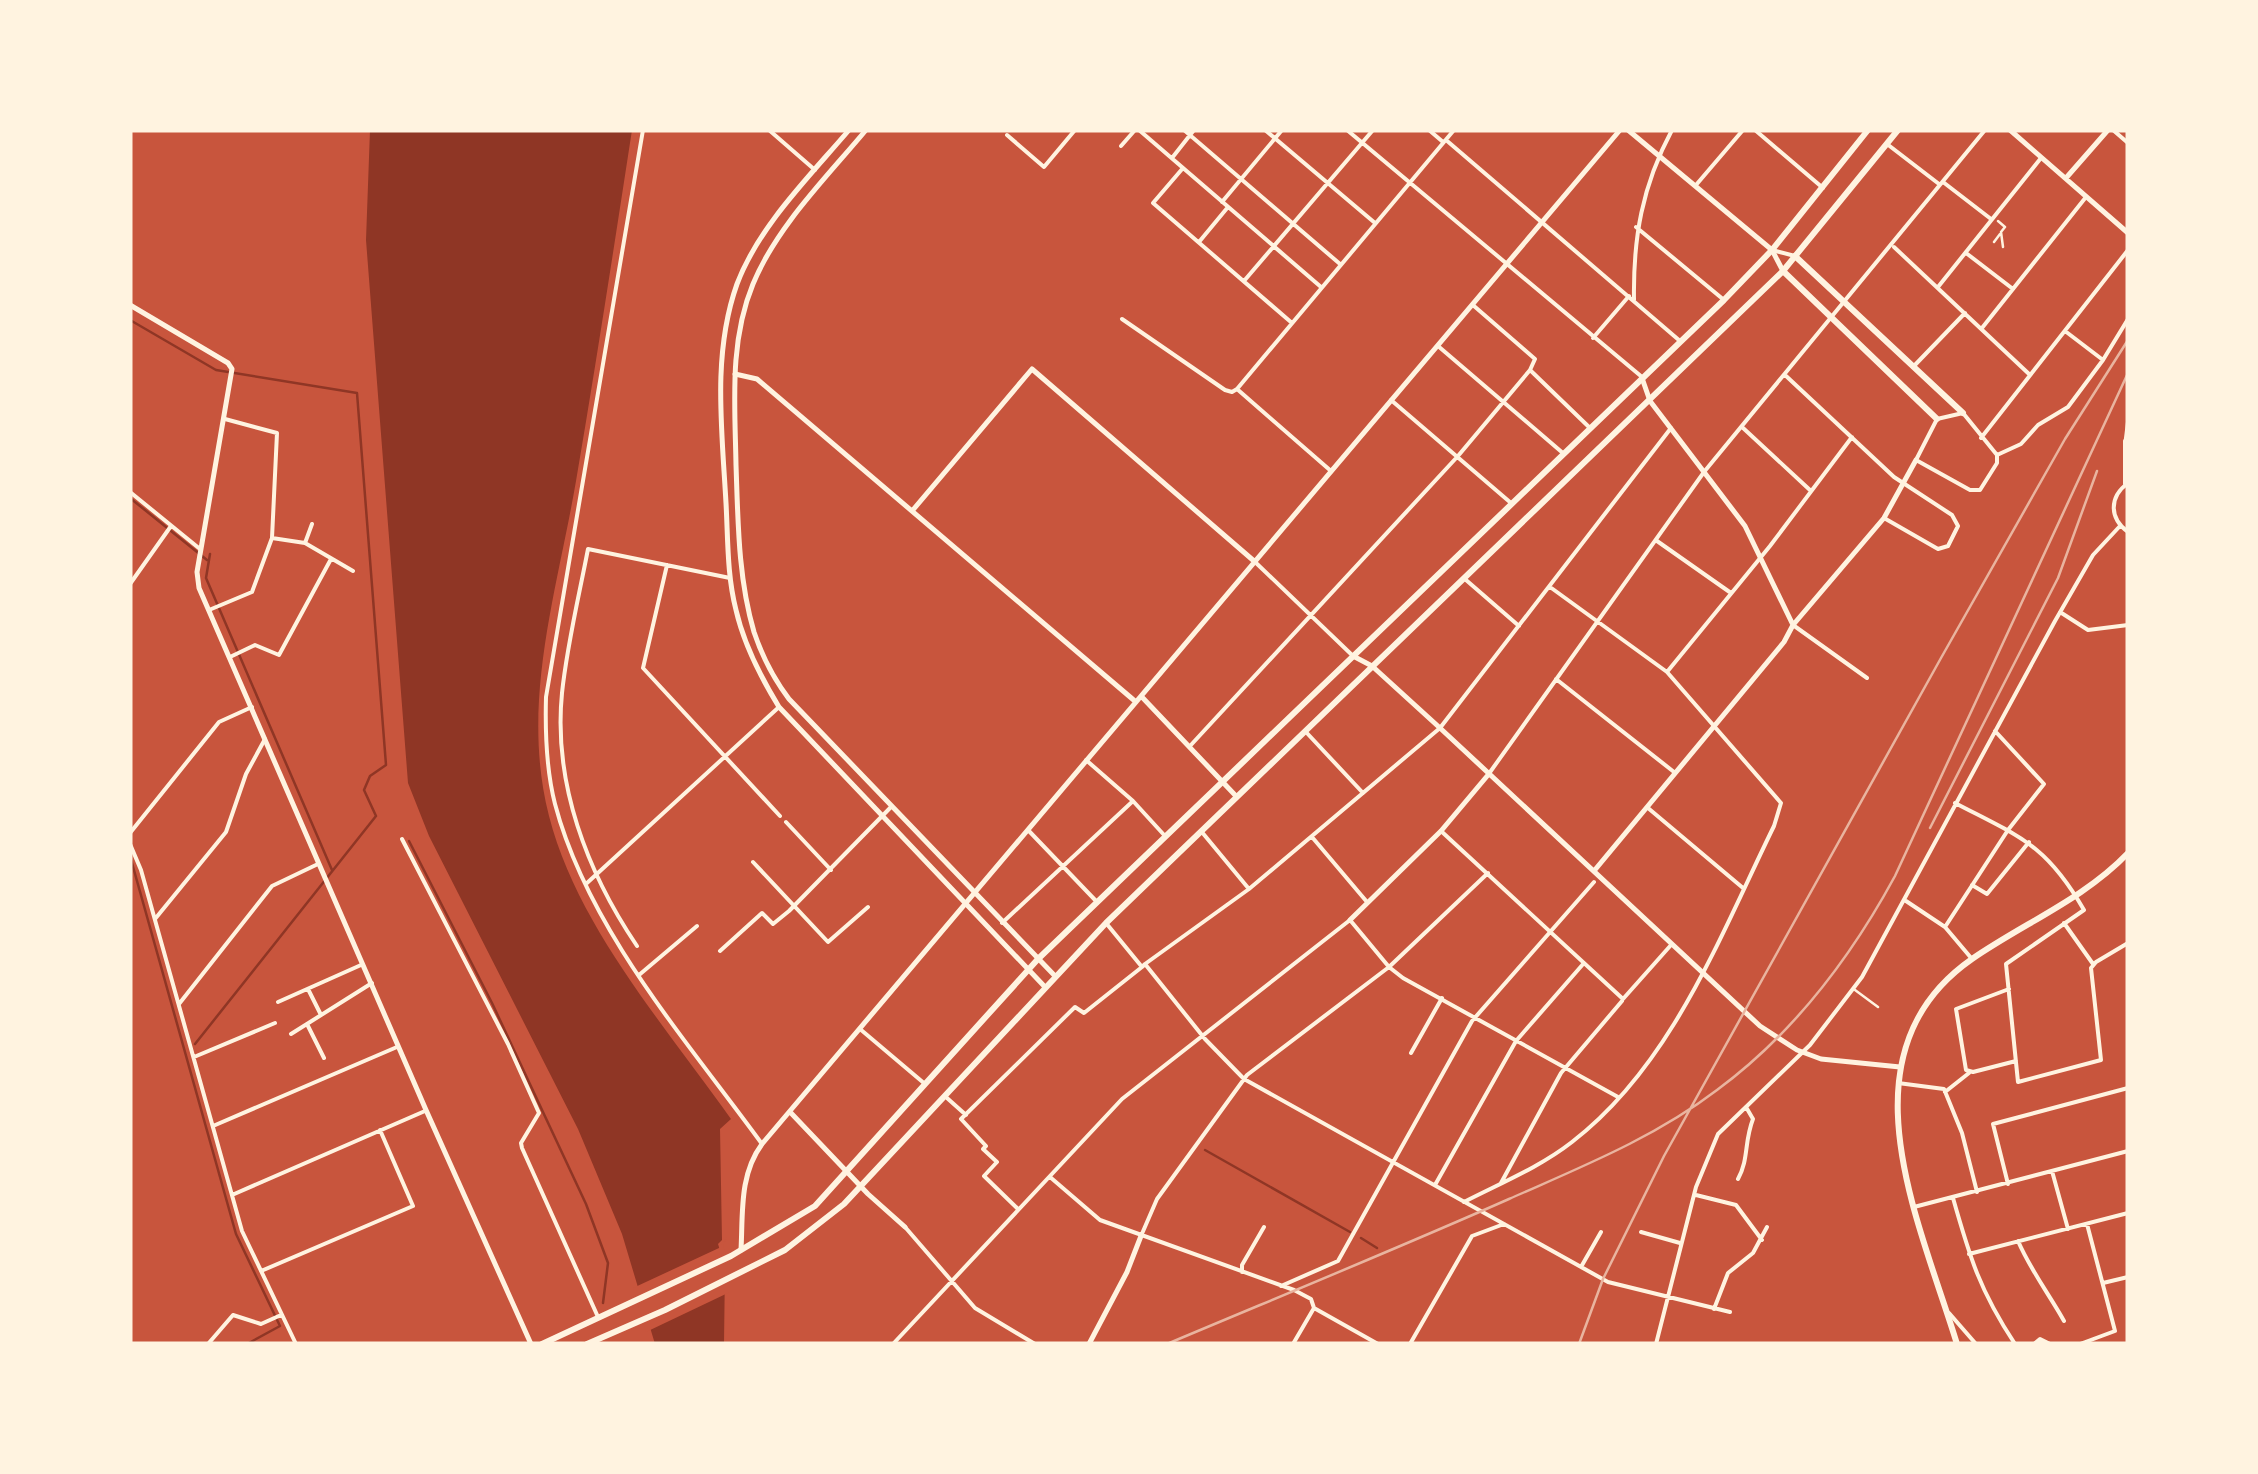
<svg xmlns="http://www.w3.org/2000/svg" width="2258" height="1474" font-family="'IBM Plex Sans',sans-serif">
	<rect width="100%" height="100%" fill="#c8553d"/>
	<path fill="#8f3625" d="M370,130H632C614,247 596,364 576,481C557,592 520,703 549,816C577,926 666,1027 731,1119L720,1129L722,1240L718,1244L725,1266L724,1344H655L622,1234L578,1129L429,836L408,783L366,240Z"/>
	<path fill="#c8553d" d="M727,1237L723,1246L730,1265V1292L646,1332L633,1288L719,1248Z"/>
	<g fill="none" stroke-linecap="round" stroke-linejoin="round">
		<path stroke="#8f3625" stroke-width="2.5" d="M130,320L216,370L357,393L386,765L370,776L364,790L376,816L195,1044
			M130,498L207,560
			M210,554L206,578L332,870
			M409,841L492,1003L586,1204L608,1263L603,1303
			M130,856L236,1234L280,1326L247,1344
			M1205,1150L1350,1232
			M1361,1238L1377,1248"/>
		<path stroke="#fff3e0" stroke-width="2.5" d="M1998,221L2005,227L2001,232L2003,247
			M1994,242L2000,234
			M2125,440L2128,416
			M1855,990L1878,1007"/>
		<path stroke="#fff3e0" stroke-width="4" d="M643,130L546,697C545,733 546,769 555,804C588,929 687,1041 762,1144
			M769,130L815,170
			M1139,130L1321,287
			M1184,130L1340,264
			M1265,130L1375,223
			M1347,130L1642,377
			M1429,130L1443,142
			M1755,130L1823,188
			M2113,130L2128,143
			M1007,135L1044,167L1075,130
			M1446,140L1680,341
			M1887,144L1939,184
			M1121,146L1135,130
			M1172,158L1194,130
			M1183,168L1153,203L1292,323
			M1943,182L1991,219
			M1696,185L1743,130
			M1222,202L1282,130
			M1636,227L1724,300
			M1199,242L1228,207
			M1894,247L2029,374
			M1772,250L1795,256
			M1966,253L2013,289
			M1244,281L1373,130
			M1938,287L2041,158
			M1634,300C1633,238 1642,186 1672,130
			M1122,319L1225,390L1232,392L1237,389L1331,471
			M1982,328L2086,197
			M2065,331L2103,360
			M1593,338L1629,296
			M1438,346L1564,454
			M1913,367L1965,313
			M1530,370L1590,428
			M1785,375L1894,477L1952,515L1958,526L1948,546L1938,549L1884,518
			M1237,389L1454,130
			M1391,400L1511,503
			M1963,413L1997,455V463L1980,490H1970L1916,460L1937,419Z
			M1742,427L1811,491
			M1981,438L2128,250
			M1997,455L2021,444L2038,425L2068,407L2103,360L2128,319
			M2128,483C2109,497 2109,518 2128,532
			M2125,484V441L2128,438
			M130,492L200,549
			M272,538L305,543L353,571
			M1657,541L1731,593
			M305,543L312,524
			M1254,561L1352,655
			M667,565L643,668L780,816
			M1466,580L1519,626
			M130,584L171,526
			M209,610L252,592L272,538L277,433L225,419
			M2060,612L2088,630L2128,625
			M1793,625L1867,678
			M230,657L255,645L279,655L331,559
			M1667,672L1770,546L1852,437
			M1556,679L1674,772
			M1305,731L1363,793
			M1190,746L1458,456L1530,370L1535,359L1474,306
			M1086,760L1133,801L1165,836
			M1488,775L1704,472L1985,130
			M1955,803C2020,837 2046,844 2084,910L2006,964L2018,1082L2101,1060L2091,968L2096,962L2128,943
			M1648,808L1743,888
			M786,822L831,870
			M1028,830L1097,902
			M1201,831L1249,889
			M1441,831L1623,999L1671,945
			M130,833L219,722L252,707
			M1312,837L1367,902
			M402,839L508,1044L539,1113L521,1143L522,1148L598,1317
			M130,844L141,870L242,1231L296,1344
			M753,862L828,942L868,907
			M587,883L779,707
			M1972,885L1987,894L2029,842
			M1906,901L1945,927L1972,959
			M155,919L226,832L246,774L265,739
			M1002,923L1133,801
			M1106,923L1142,967L1145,964L1205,1039L1244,1079L1608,1282L1730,1312
			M2064,923L2093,964
			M1945,927L2008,830L2044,784L1995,731
			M637,946C587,872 553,783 562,693C567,645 579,596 588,549L730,578
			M720,951L762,913L773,924L789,911L891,807
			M1145,964L1249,889L1440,728L1671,428
			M639,975L697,926
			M308,989L321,1015
			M2009,989L1956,1009L1966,1070L1973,1072L2016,1061
			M278,1002L361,965
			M179,1004L272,886L318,864
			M307,1024L324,1058
			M860,1029L925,1084
			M291,1034L372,983
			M1411,1053L1442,998
			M194,1057L275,1023
			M1898,1083L1944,1089L1962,1133L1977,1192
			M1945,1092L1969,1073
			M947,1098L966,1115
			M213,1126L397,1047
			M2052,1171L2068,1229
			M1050,1177L1100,1220L1294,1290L1311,1299L1314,1308L1378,1344
			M1738,1179C1749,1159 1744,1142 1753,1119L1746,1107
			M1501,1183L1561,1073L1622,1001
			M2008,1184L1993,1124L2128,1088
			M1435,1185L1516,1041L1584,963
			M232,1195L425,1111
			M1696,1195L1736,1205L1762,1240
			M1953,1198C1970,1258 1980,1291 2015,1344
			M1464,1202C1501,1183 1540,1167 1572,1142C1672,1065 1720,936 1774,826L1781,803L1667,672L1550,587
			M1914,1207L2128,1151
			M1017,1208L984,1176L997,1162L983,1149L986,1146L961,1119L1075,1007L1084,1013L1142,967
			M905,1227L975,1308L1035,1344
			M1641,1232L1680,1243
			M1141,1236L1157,1199L1247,1075L1389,967L1488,873
			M2018,1241C2031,1271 2049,1294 2064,1321
			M1969,1254L2128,1213
			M1581,1267L1601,1232
			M261,1271L413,1206L380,1130
			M1242,1272V1265L1264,1227
			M2103,1283L2128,1277
			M1281,1286L1338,1261L1472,1021L1594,882
			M1714,1309L1728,1273L1753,1253L1767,1227
			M1949,1313L1976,1344
			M208,1344L233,1315L261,1324L281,1315
			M893,1344L1122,1099L1350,920L1389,967L1403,978L1618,1097
			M1293,1344L1314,1308
			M1410,1344L1472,1236L1504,1224
			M1656,1344L1696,1187L1718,1134L1810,1045L1862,977L2055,621L2093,555L2120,526
			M2034,1344L2040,1339L2050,1344
			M2080,1344L2115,1331L2087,1224"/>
		<path stroke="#fff3e0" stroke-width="5" d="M1628,130L1772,250L1783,271
			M2010,130L2128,233
			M2066,178L2108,130
			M130,305L228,363L232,369L197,572L199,588L426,1110L531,1344
			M735,374L757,379L1136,702
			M1642,378L1650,401L1745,526L1793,625
			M912,511L1032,369L1254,561
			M1353,656L1372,666L1440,728L1760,1026L1797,1050L1821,1059L1900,1067
			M1141,696L1235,795
			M1594,871L1784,642L1793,625L1884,518L1916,460
			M1350,920L1441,831L1488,775
			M791,1113L868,1194L905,1227
			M741,1250C743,1214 739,1175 762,1144L1620,130
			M1089,1344L1127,1272L1141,1236"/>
		<path stroke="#fff3e0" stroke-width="5" d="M849,130C809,177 759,226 737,284C712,354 722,430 726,503C728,539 727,575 736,610C744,645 760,676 779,707L1045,987
			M866,130C826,178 777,226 753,284C729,342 735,404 736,465C738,520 738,578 754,632C762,656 774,679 789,699L1055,976"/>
		<path stroke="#fff3e0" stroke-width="6" d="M1795,256L1963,413
			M1783,271L1937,419
			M1957,1344C1920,1222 1837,1053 1972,959C2024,923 2084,899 2128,853"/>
		<path stroke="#fff3e0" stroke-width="6" d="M542,1344L731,1256L815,1206L1038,959L1724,300L1772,250L1868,130
			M587,1344L665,1310L785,1250L844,1204L1106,923L1783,271L1898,130"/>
		<path stroke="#e9b49f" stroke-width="2.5" d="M1930,828L2058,578L2097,471
			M1167,1344C1281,1296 1396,1249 1509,1199C1581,1167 1654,1138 1717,1090C1793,1034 1850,959 1895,876L2128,373
			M1579,1344L1603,1279L1664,1156L1941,658L2065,439L2128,340"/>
	</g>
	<rect width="2258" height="1474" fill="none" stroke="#fff3e0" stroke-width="265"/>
</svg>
